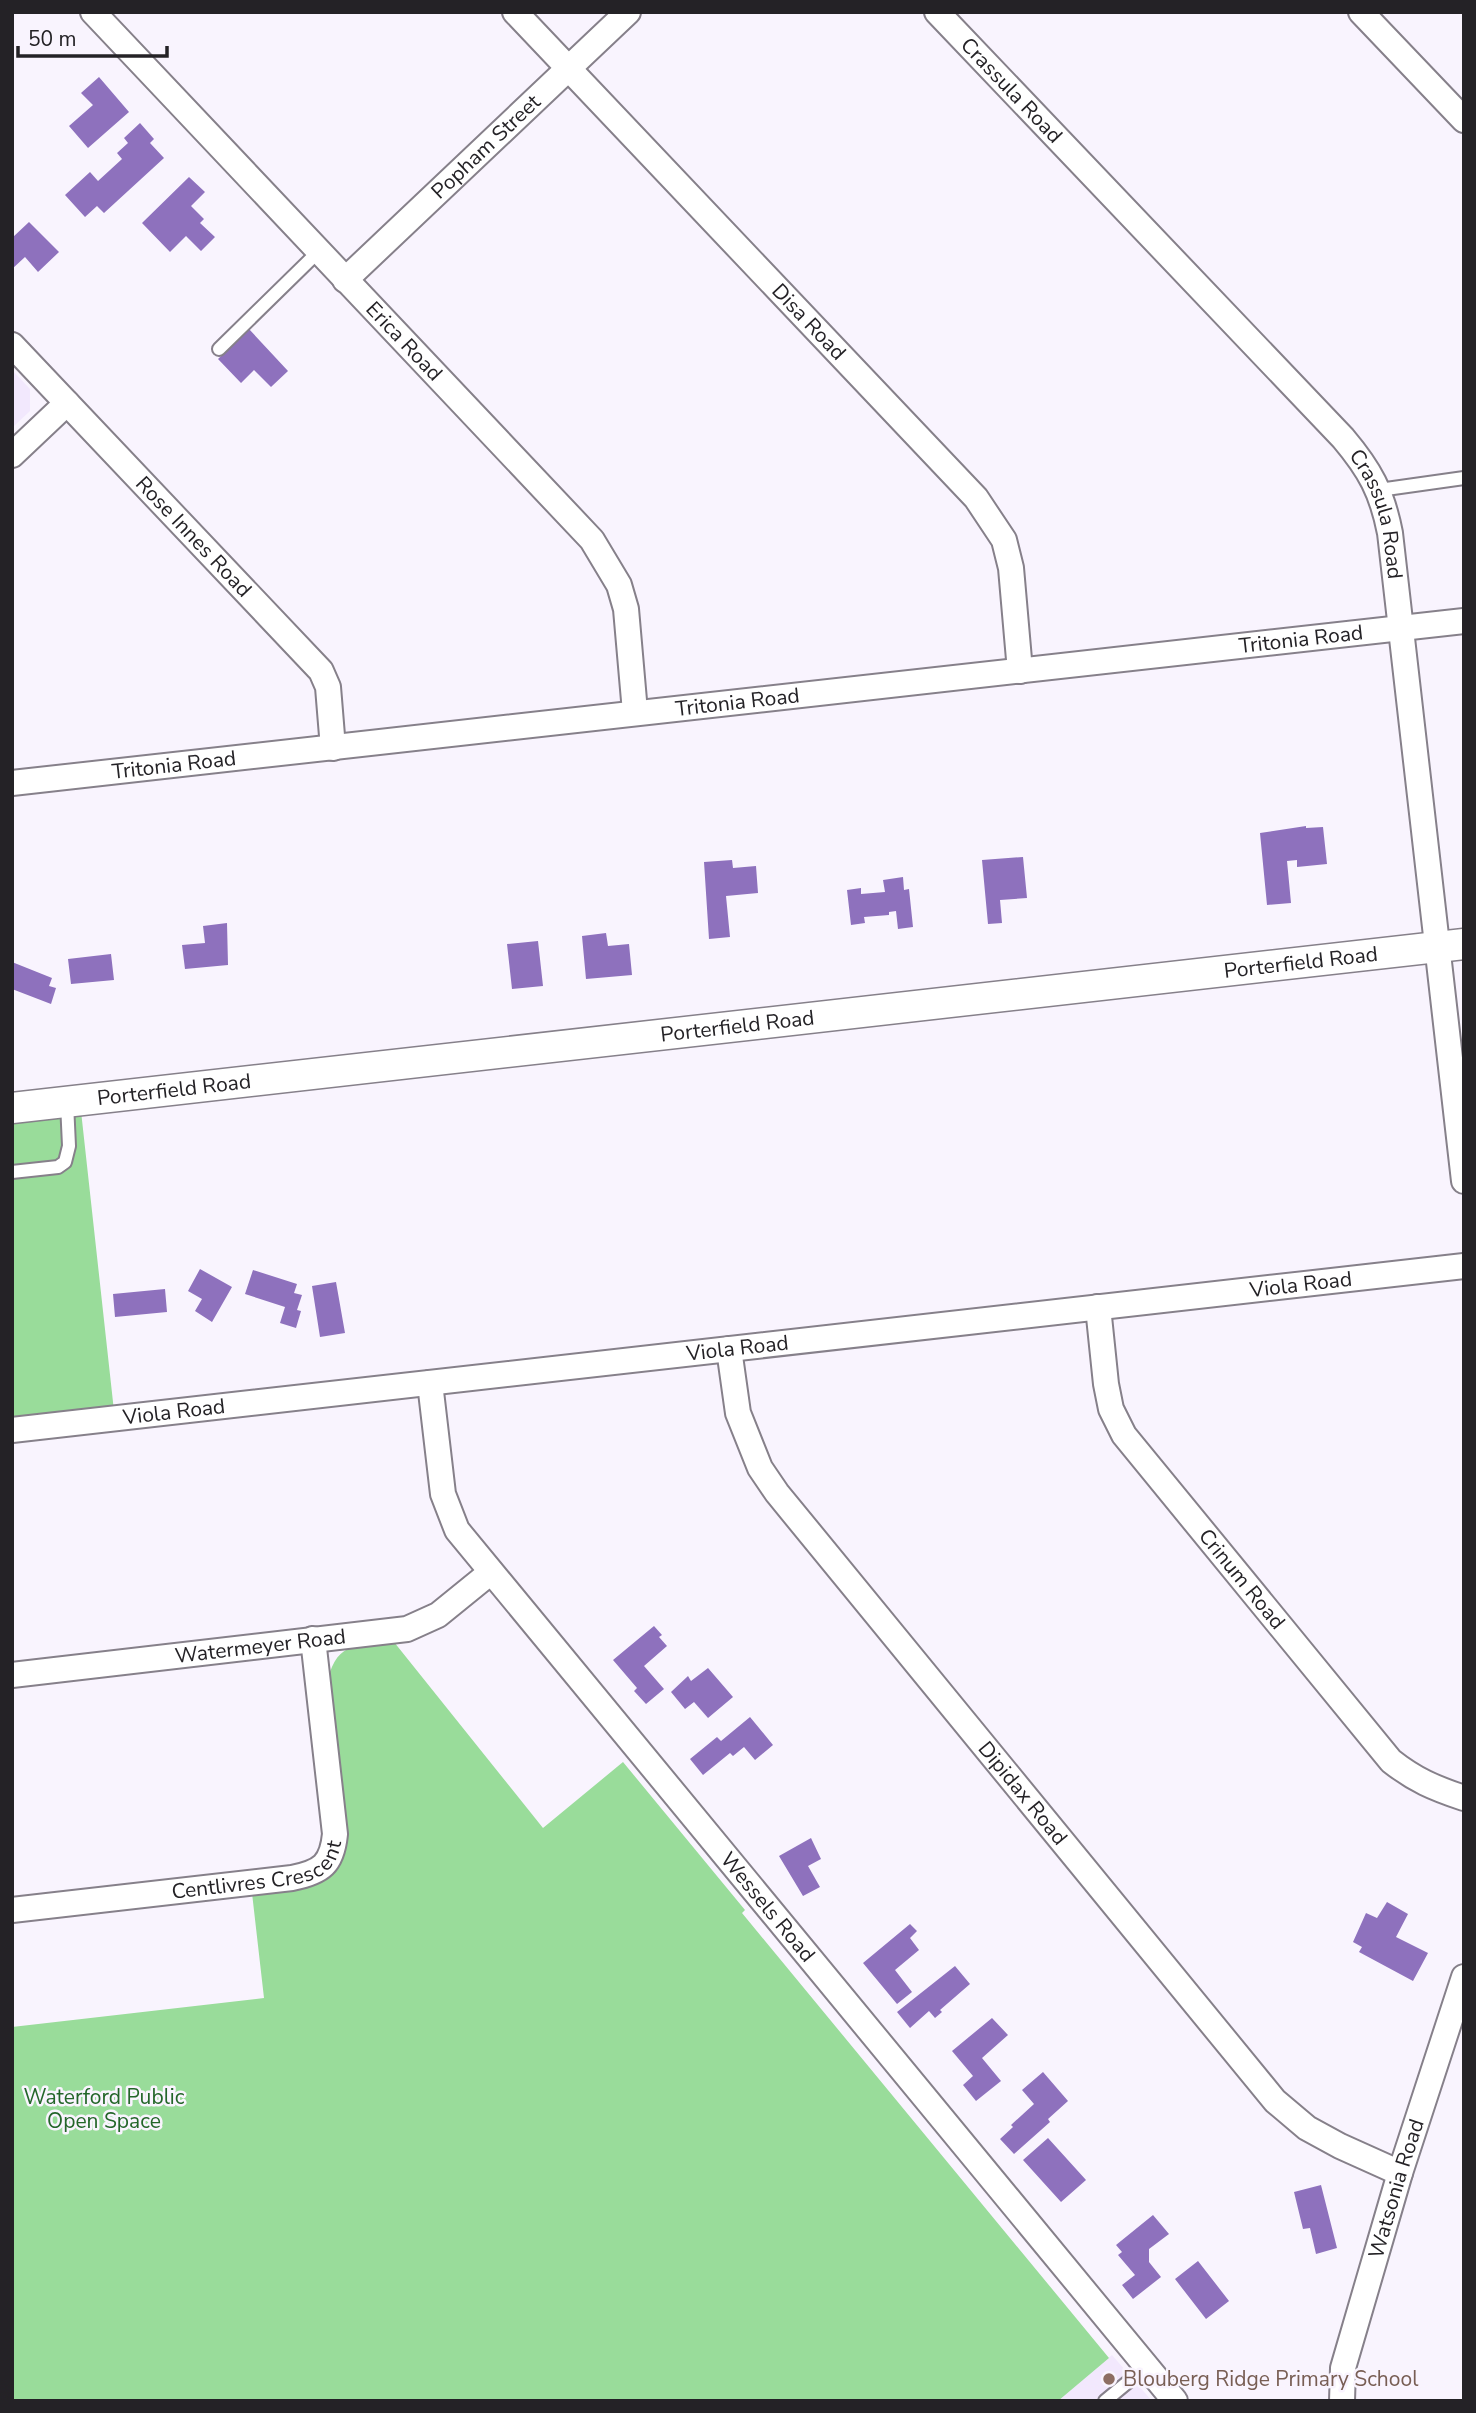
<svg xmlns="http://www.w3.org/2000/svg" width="1476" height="2413" font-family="'Nunito Sans',sans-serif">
	<rect width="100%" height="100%" fill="#f9f4fe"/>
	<path fill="#f2e8fd" d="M12,370L30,389V411L12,428Z
		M1112,2355L1152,2401H1058Z"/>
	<path fill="#99dc9a" d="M81,1111L114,1411L12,1422V1119Z
		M394,1642L543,1828L623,1762L745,1910L742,1913L1109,2358L1058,2401H12V2027L264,1998L252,1893L310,1887L339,1867L347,1835L328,1679C338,1640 359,1646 394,1642Z"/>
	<path fill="#8e71bd" d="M99,77L129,112L88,148L69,126L93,105L81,93Z
		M140,123L154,139L150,143L164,158L104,213L97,206L85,217L65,195L90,172L98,181L122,159L117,153L128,143L124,138Z
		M189,177L205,192L191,206L204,219L200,223L215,237L201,251L186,236L170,252L142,223Z
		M29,222L59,252L38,272L25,257L12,269V238Z
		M249,329L288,371L271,387L254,370L241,383L218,359Z
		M1306,826V828L1323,827L1327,864L1297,867V860L1287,861L1291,903L1267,905L1260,833Z
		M1023,857L1027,898L1000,900L1002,923L988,924L982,860Z
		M732,860L733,868L756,866L758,893L726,896L730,937L709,939L704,862Z
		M903,877L904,890L909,889L913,927L898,929L896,911L889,912V915L864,917L865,923L851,925L847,890L861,888V894L885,892L883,880Z
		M227,923L228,965L185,969L182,945L205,943L203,926Z
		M606,933L608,946L629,944L632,975L586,979L582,936Z
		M538,941L543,986L512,989L507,944Z
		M111,954L114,980L71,984L68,959Z
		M12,962L52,978L49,986L56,988L51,1004L12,989Z
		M200,1269L232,1287L212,1322L195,1311L202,1299L188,1291Z
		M253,1270L297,1284L294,1293L302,1295L297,1310L301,1311L296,1328L280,1323L285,1307L245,1294Z
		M336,1282L345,1333L320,1337L312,1286Z
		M165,1289L167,1312L115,1317L113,1294Z
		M654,1626L662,1635L659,1637L667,1646L644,1666L664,1689L646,1704L634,1691L637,1688L613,1660Z
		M708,1668L733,1697L708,1718L694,1702L685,1709L671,1692L688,1676L691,1681Z
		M750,1717L773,1745L755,1760L744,1747L733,1756L730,1753L703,1775L690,1759L717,1737L721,1741Z
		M811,1838L821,1859L808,1866L820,1887L803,1896L779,1856Z
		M1387,1902L1408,1914L1396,1937L1428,1953L1413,1981L1359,1952L1362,1947L1353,1942L1366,1913L1377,1918Z
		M910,1924L917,1931L910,1938L919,1950L895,1970L912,1992L897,2004L863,1963Z
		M955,1966L970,1984L940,2010L942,2012L935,2018L929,2011L910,2028L897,2012Z
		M992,2018L1008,2035L982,2058L1001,2081L976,2101L963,2085L973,2076L952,2051Z
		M1043,2072L1068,2101L1048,2119L1050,2122L1014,2154L1000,2139L1013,2127L1011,2125L1034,2104L1022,2090Z
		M1048,2138L1086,2180L1061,2202L1023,2160Z
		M1321,2185L1337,2248L1316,2254L1310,2228L1303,2229L1294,2192Z
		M1153,2215L1169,2234L1149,2249V2262L1161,2277L1133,2299L1122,2285L1135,2275L1118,2255L1122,2252L1116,2245Z
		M1198,2261L1229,2301L1206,2319L1175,2279Z"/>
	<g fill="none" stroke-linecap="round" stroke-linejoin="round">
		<defs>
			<path id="service" d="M219,349L318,252
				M1379,490L1464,478
				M12,1172L58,1167L65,1162L69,1146L67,1103
				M1105,2401L1146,2367"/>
			<g id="minor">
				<path id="s1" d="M93,12L592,540L619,585L626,609L635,712"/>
				<path id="s2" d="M515,12L976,498L1004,540L1011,568L1020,671"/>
				<path id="s3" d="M937,12L1343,438C1370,470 1382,492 1390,533L1464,1181"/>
				<path d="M1361,12L1464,120"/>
				<path id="s4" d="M345,280L628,12"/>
				<path id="s5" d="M12,345L321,671L328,687L333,748"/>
				<path d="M12,455L67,403"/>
				<path id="s6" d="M12,783L1464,621"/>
				<path id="s7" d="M1098,1307L1106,1384L1111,1409L1124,1435L1391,1761C1415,1780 1434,1788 1464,1798"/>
				<path id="s8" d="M729,1349L738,1413L760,1468L777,1493L1275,2101L1307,2128L1340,2146L1400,2173"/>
				<path id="s9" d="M430,1383L443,1494L457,1530L1175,2401"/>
				<path id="s10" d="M12,1430L1464,1266"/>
				<path id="s11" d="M12,1675L407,1629L438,1615L491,1572"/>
				<path id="s12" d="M12,1910L292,1878C322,1872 332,1864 335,1834L313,1639"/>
				<path id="s13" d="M1342,2401L1343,2368L1400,2173L1464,1977"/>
			</g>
			<g id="tertiary">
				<path id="s14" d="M12,1108L1464,944"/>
			</g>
		</defs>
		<use href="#service" stroke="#86808a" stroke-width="16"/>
		<use href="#minor" stroke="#86808a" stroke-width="28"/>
		<use href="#tertiary" stroke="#86808a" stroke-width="33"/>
		<use href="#service" stroke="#fff" stroke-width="12"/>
		<use href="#minor" stroke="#fff" stroke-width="24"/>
		<use href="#tertiary" stroke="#fff" stroke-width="30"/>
	</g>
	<circle fill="#8d6e63" stroke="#f9f4fe" stroke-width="2.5" cx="1109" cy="2379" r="7"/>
	<g text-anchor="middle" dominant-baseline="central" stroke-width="5" stroke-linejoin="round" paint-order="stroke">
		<g font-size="21" fill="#242226" stroke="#f9f4fe">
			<text stroke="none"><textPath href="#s3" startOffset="108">Crassula Road</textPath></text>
			<text stroke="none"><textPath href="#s4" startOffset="194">Popham Street</textPath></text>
			<text stroke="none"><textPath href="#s2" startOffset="427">Disa Road</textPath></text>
			<text stroke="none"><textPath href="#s1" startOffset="453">Erica Road</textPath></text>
			<text stroke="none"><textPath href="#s3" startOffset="674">Crassula Road</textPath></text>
			<text stroke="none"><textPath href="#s5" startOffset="264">Rose Innes Road</textPath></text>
			<text stroke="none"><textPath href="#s6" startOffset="1297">Tritonia Road</textPath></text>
			<text stroke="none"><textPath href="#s6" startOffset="730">Tritonia Road</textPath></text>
			<text stroke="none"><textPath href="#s6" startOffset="163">Tritonia Road</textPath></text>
			<text stroke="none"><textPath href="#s14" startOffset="1297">Porterfield Road</textPath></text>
			<text stroke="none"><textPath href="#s14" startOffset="730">Porterfield Road</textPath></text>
			<text stroke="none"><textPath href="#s14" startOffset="163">Porterfield Road</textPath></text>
			<text stroke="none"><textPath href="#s10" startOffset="1297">Viola Road</textPath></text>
			<text stroke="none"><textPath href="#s10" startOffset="730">Viola Road</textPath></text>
			<text stroke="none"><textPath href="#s10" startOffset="163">Viola Road</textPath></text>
			<text stroke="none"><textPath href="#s7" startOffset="318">Crinum Road</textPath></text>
			<text stroke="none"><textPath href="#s11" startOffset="250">Watermeyer Road</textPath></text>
			<text stroke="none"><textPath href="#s8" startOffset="542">Dipidax Road</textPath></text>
			<text stroke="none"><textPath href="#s12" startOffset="252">Centlivres Crescent</textPath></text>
			<text stroke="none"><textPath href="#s9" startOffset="639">Wessels Road</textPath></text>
			<text stroke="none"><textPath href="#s13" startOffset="220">Watsonia Road</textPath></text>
		</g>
		<g font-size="21" fill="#236629" stroke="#f9f4fe">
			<text x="104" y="2097">Waterford Public<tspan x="104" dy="24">Open Space</tspan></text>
		</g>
		<g font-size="21" fill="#785e54" stroke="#f9f4fe" text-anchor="start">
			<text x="1123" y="2379">Blouberg Ridge Primary School</text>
		</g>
	</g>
	<rect width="1476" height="2413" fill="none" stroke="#242226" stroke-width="28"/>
	<path d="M18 46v10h149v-10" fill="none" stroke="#242226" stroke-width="3.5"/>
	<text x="28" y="46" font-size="21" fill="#242226" stroke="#f9f4fe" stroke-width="5" paint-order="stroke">50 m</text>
</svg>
